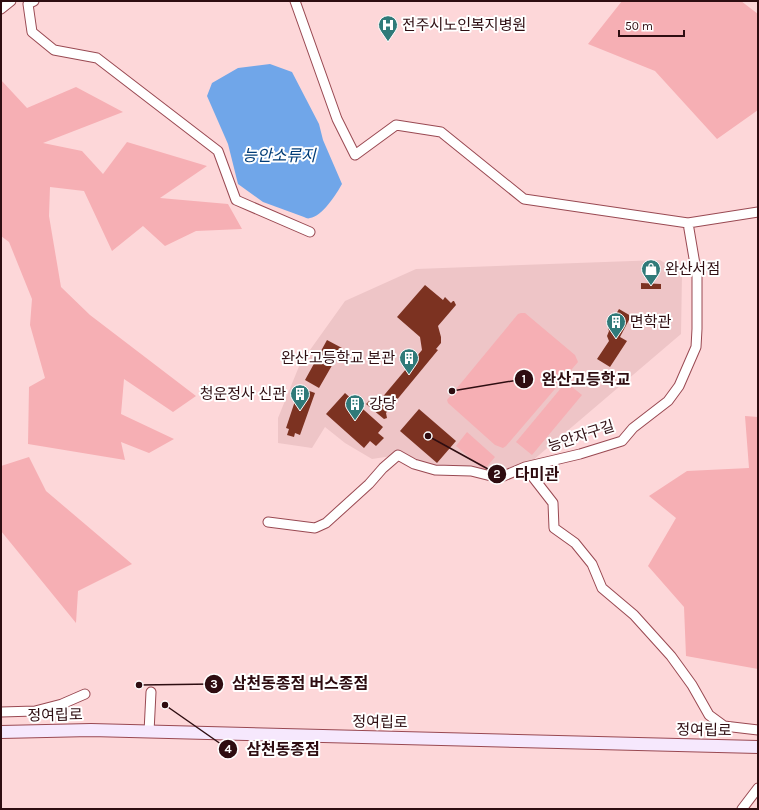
<svg xmlns="http://www.w3.org/2000/svg" width="759" height="810" font-family="Karla,'Noto Sans KR',sans-serif">
	<rect width="100%" height="100%" fill="#fdd7d9"/>
	<path fill="#eec5c7" d="M660,260L682,274L681,334L525,467L495,477L447,470L398,455L372,459L345,443L325,427L312,448L278,443V418L300,364L345,301L416,269Z"/>
	<path fill="#f6afb4" d="M622,1H741L758,14V110L717,139L655,71L588,44Z
		M1,80L27,108L76,87L123,112L43,143L82,151L103,174L127,142L207,166L160,198L228,204L242,229L196,231L165,246L143,226L112,251L84,191L50,187L49,216L61,287L90,315L196,396L173,412L124,379L121,414L174,439L149,453L121,442L125,460L28,444L29,387L45,378L30,325L32,299L9,242L1,236Z
		M521,313H525L575,355L578,362L506,446L503,448L495,445L448,403L447,400L518,314Z
		M566,382L582,395L532,455L516,442Z
		M745,416L758,417V669L686,656L684,607L648,566L676,518L649,496L687,471L749,468Z
		M467,432L495,457L484,470L456,446Z
		M29,457L46,491L132,564L78,591L76,623L1,531V466Z"/>
	<path fill="#70a6e9" d="M270,64L292,72L319,124L323,140L342,184C337,193 322,217 310,218C308,219 306,218 304,217L263,202L238,184L228,144L207,96L212,83L238,68Z"/>
	<path fill="#7c3221" d="M641,283L661,284V289H641Z
		M425,285L443,300L445,297L451,303L453,301H454L456,305L438,326L441,337V343L436,349L438,350L386,413L387,418L384,419L366,404L369,401L375,406L422,350L420,337L397,317Z
		M619,309L631,316L620,337L627,341L610,367L597,359L609,341L607,336L609,331L608,328Z
		M327,340L342,348L319,388L305,380Z
		M304,389L315,393L300,435L295,433L294,437L287,435L289,429L286,428L298,392L303,394Z
		M345,393L383,427L378,433L384,438L376,446L370,441L364,448L326,414Z
		M419,409L456,441L437,463L400,431Z"/>
	<g fill="none" stroke-linecap="round" stroke-linejoin="round">
		<defs>
			<path id="street" d="M34,1L28,4L32,32L54,50L97,58L218,151L236,200L310,232
				M295,1L337,119L355,155L396,125L441,132L524,199L688,223L758,212
				M1,9L11,1
				M525,467L553,503L554,528L575,543L592,564L602,588L634,615L671,656L692,685L709,715L724,726L758,730
				M268,522L315,528L326,523L369,484L383,468L398,455L414,464L435,470L471,471L499,478L525,467L580,454L622,441L633,428L668,401L679,386L696,347L697,329V276L688,223
				M1,712L35,711L62,704L85,694
				M149,732L151,692
				M742,809L758,788"/>
			<path id="secondary" d="M1,732L91,730L758,747"/>
		</defs>
		<use href="#street" stroke="#994952" stroke-width="11"/>
		<use href="#secondary" stroke="#994952" stroke-width="14"/>
		<use href="#street" stroke="#fff" stroke-width="9"/>
		<use href="#secondary" stroke="#f6e8fd" stroke-width="12"/>
	</g>
	<defs>
		<symbol id="hospital-pin" viewBox="-11 -11 22 30"><path d="M0 17L-7.5 6A9.5 9.5 0 1 1 7.5 6Z" fill="#307a79" stroke="#fff"/><path d="M-5-5h3v3.5h4V-5h3V5h-3V1.5h-4V5h-3Z" fill="#fff"/></symbol>
		<symbol id="shop-pin" viewBox="-11 -11 22 30"><path d="M0 17L-7.5 6A9.5 9.5 0 1 1 7.5 6Z" fill="#307a79" stroke="#fff"/><path d="M-5-2.5h2.3a2.7 3.5 0 0 1 5.4 0H5L5.5 6h-11ZM-1.5-2.5h3a1.5 2.3 0 0 0-3 0Z" fill="#fff"/></symbol>
		<symbol id="building-pin" viewBox="-11 -11 22 30"><path d="M0 17L-7.5 6A9.5 9.5 0 1 1 7.5 6Z" fill="#307a79" stroke="#fff"/><path d="M-4-6H4V6H1V3H-1V6H-4ZM-2.5-4.3h1.7v1.8h-1.7ZM.8-4.3h1.7v1.8H.8ZM-2.5-1h1.7V.8h-1.7ZM.8-1h1.7V.8H.8Z" fill="#fff"/></symbol>
	</defs>
	<g fill-rule="evenodd">
		<use href="#hospital-pin" x="377" y="14" width="22" height="30"/>
		<use href="#shop-pin" x="640" y="258" width="22" height="30"/>
		<use href="#building-pin" x="605" y="311" width="22" height="30"/>
		<use href="#building-pin" x="398" y="347" width="22" height="30"/>
		<use href="#building-pin" x="289" y="383" width="22" height="30"/>
		<use href="#building-pin" x="344" y="393" width="22" height="30"/>
	</g>
	<g text-anchor="middle" dominant-baseline="central" stroke-width="4" stroke-linejoin="round" paint-order="stroke">
		<g font-size="15" fill="#2e0d11" stroke="#fff" text-anchor="start">
			<text x="402" y="25">전주시노인복지병원</text>
			<text x="665" y="269">완산서점</text>
			<text x="630" y="322">면학관</text>
			<text x="395" y="358" text-anchor="end">완산고등학교 본관</text>
			<text x="286" y="394" text-anchor="end">청운정사 신관</text>
			<text x="369" y="404">강당</text>
		</g>
		<g font-size="15" fill="#2e0d11" stroke="#fff">
			<text transform="translate(581 436) rotate(-18)">능안자구길</text>
			<text transform="translate(55 715) rotate(-1)">정여립로</text>
			<text transform="translate(380 722) rotate(1)">정여립로</text>
			<text transform="translate(704 730) rotate(1)">정여립로</text>
		</g>
		<g font-size="16" font-style="italic" fill="#013c77" stroke="#fff">
			<text x="279" y="155">능안소류지</text>
		</g>
	</g>
	<path fill="none" stroke="#2e0d11" stroke-width="1.5" d="M452 391L524 379M428 436L497 474M139 685L214 684M165 705L228 749"/>
	<g fill="#2e0d11" stroke="#fff" stroke-width="1.5">
		<circle cx="452" cy="391" r="4"/>
		<circle cx="428" cy="436" r="4"/>
		<circle cx="139" cy="685" r="4"/>
		<circle cx="165" cy="705" r="4"/>
		<circle cx="524" cy="379" r="10"/>
		<circle cx="497" cy="474" r="10"/>
		<circle cx="214" cy="684" r="10"/>
		<circle cx="228" cy="749" r="10"/>
	</g>
	<g font-size="12" text-anchor="middle" font-weight="bold" fill="#fff">
		<text x="524" y="383">1</text>
		<text x="497" y="478">2</text>
		<text x="214" y="688">3</text>
		<text x="228" y="753">4</text>
	</g>
	<g font-size="16" text-anchor="middle" font-weight="bold" fill="#2e0d11" stroke="#fff" stroke-width="4" stroke-linejoin="round" paint-order="stroke">
		<text x="586" y="385">완산고등학교</text>
		<text x="537" y="480">다미관</text>
		<text x="300" y="689">삼천동종점 버스종점</text>
		<text x="283" y="755">삼천동종점</text>
	</g>
	<rect width="759" height="810" fill="none" stroke="#2e0d11" stroke-width="4"/>
	<path d="M619 30v6h65v-6" fill="none" stroke="#2e0d11" stroke-width="2"/>
	<text x="625" y="30" font-size="12" fill="#2e0d11" stroke="#ffffff" stroke-width="3" paint-order="stroke">50 m</text>
</svg>
